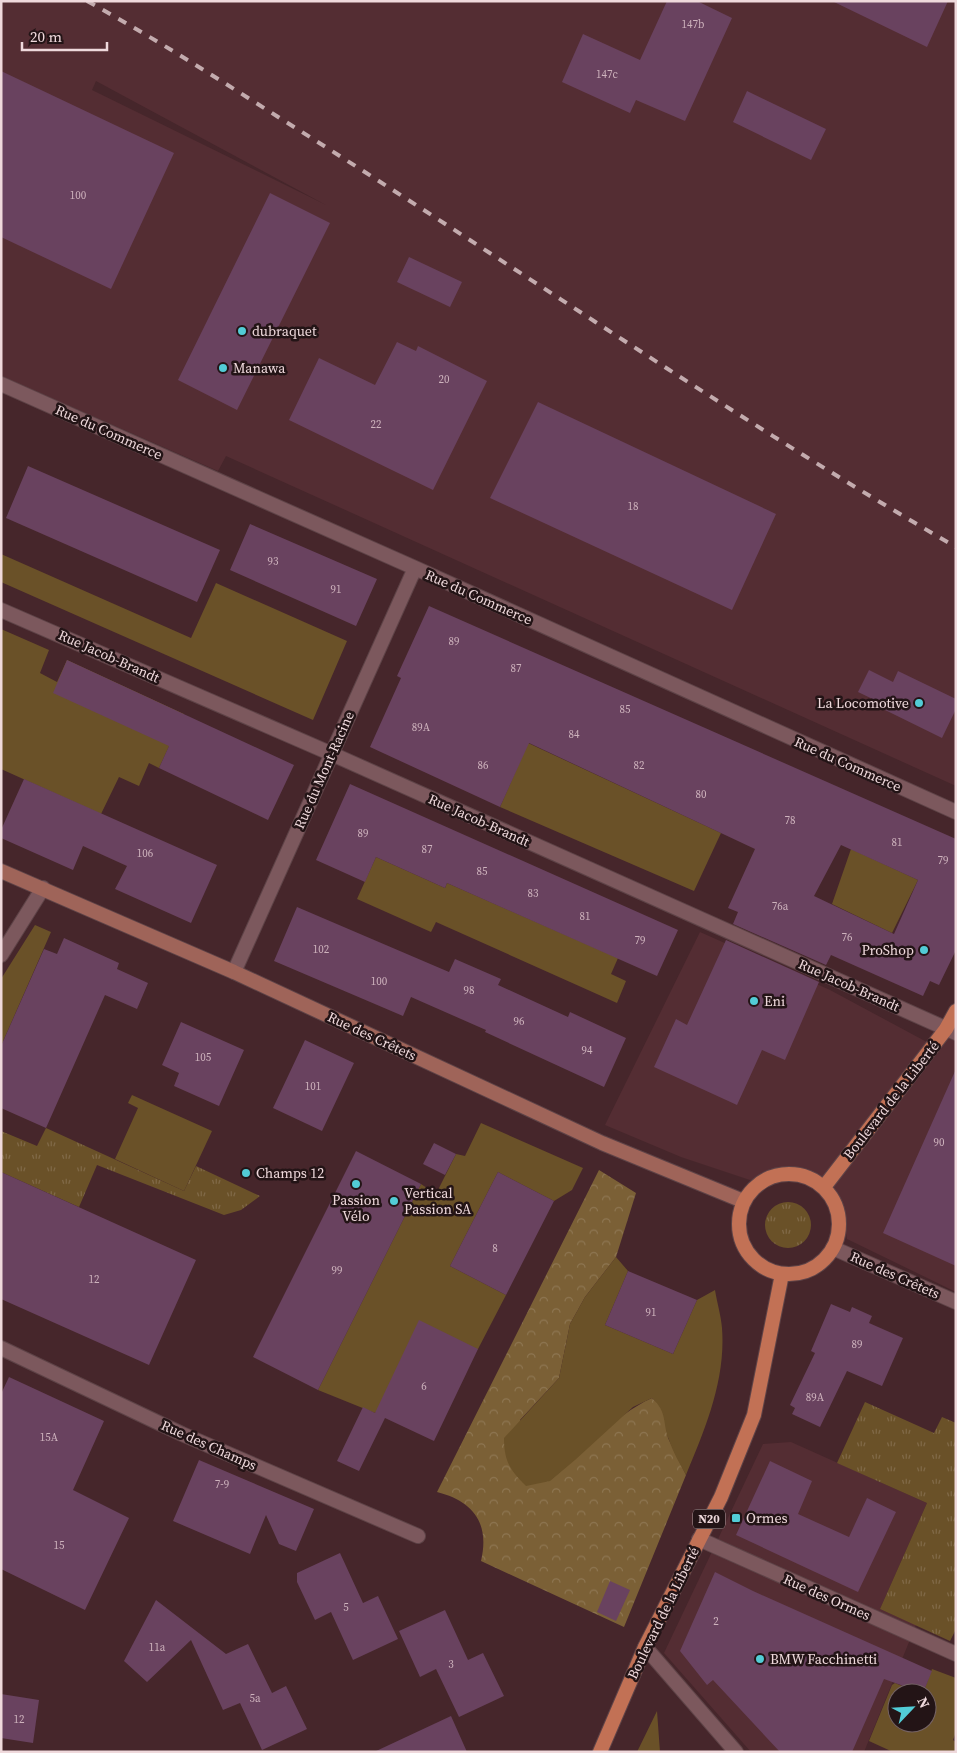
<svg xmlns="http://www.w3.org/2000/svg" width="957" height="1753" font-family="'Source Serif 4',serif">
	<defs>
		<pattern id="grass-tufts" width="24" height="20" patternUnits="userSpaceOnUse" patternTransform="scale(1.25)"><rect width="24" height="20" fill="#6a5128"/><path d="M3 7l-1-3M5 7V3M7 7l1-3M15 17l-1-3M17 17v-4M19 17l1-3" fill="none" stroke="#806947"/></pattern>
		<pattern id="forest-crowns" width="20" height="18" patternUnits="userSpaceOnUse" patternTransform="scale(1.25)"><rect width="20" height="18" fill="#7b6036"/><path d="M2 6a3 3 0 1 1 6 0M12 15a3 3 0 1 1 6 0" fill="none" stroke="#8e7652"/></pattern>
	</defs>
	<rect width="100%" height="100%" fill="#46262b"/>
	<path fill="#542d33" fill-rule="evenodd" d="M1,1H956V786L226,456L218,471L1,376ZM96,81L326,205L92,90Z
		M700,932L830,990L938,1048L956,1024V1292L847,1239L843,1215L824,1181L794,1169L750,1180L681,1157L605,1125Z
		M791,1442L927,1503L880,1609L916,1625L864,1752H751L664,1653L763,1444Z"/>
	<path fill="url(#grass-tufts)" d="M46,1128L184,1191L196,1166L260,1196L241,1210L224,1215L97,1165L79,1207L1,1172V1131L37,1146Z
		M765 1225a23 23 0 1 1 46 0a23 23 0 1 1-46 0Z
		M865,1402L934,1433L942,1417L956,1423V1629L950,1641L880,1609L927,1503L837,1463Z"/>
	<path fill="url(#forest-crowns)" d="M599,1170L636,1193L616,1257L585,1297L570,1324L559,1378L520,1420L549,1481C584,1454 612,1416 652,1398L661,1406L664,1414L668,1438L686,1475L624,1627L481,1561C490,1523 473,1501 437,1492Z"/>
	<path fill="#6a5128" d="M1,554L191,638L216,583L347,641L313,720L1,582Z
		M1,629L49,650L40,673L57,682L67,660L184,714L159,768L149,763L139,786L119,777L101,814L1,769Z
		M528,743L721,833L694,891L500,807Z
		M851,849L918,880L892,933L832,904Z
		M376,857L445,888L447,883L618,958L611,974L626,981L617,1003L436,922L431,932L357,899Z
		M35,925L51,932L1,1046V979Z
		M132,1095L212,1131L184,1191L115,1159L138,1108L128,1103Z
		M481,1123L583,1168L572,1190L554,1201L498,1172L450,1266L506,1295L478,1349L375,1413L318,1390L421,1184L436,1194L456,1154L465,1156Z
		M616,1257L628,1271L605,1325L673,1354L697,1300L715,1290C717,1303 721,1315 722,1328C726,1380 705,1429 686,1475C680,1464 673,1452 669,1440C662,1422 668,1413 652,1398L633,1407L575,1460L550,1481L526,1486C510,1470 504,1461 504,1438L559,1378L570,1324L585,1297Z
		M932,1669L956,1678V1732L953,1740L956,1742V1752H893L869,1741L892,1685L895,1683L919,1693H897V1723H927V1693H923Z
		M657,1711L660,1752H637Z"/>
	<path fill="#69425f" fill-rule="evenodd" d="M667,1H697L732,18L685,121L636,100L630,113L562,82L583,34L640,60Z
		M832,1H948L927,47Z
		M1,71L174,153L111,289L1,237Z
		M747,91L826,129L811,160L733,122Z
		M270,193L330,223L237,410L178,380Z
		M409,257L462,282L450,307L397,282Z
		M397,342L416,351L418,346L487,381L433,490L289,420L319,358L375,385Z
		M538,402L776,514L732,610L490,498Z
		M28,466L220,550L197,602L6,518Z
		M250,524L377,579L356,626L230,570Z
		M429,606L956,839V950L939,985L930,981L923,996L831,955L826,965L733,924L738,912L728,908L755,849L529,743L500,807L370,747L401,678L397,676ZM841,845L918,880L894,934L814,896Z
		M67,660L294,765L268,820L159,768L169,746L53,693Z
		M869,670L893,682L898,671L956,699V709L942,738L881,708L883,704L858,692Z
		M24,779L217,865L191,923L115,889L127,866L83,846L73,870L1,838V830Z
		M350,784L678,930L657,976L447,883L445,888L376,857L365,882L316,860Z
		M297,907L449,972L455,959L501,979L498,985L568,1017L570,1012L626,1038L604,1087L485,1032L486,1030L411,997L403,1016L274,961Z
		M64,938L119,963L117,969L148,983L137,1009L105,995L46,1128L1,1108V1046L44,949L57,954Z
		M726,940L819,982L785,1060L762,1050L737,1105L654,1067L676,1019L687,1025Z
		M181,1022L244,1050L219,1106L174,1086L179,1073L162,1065Z
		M305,1040L354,1063L322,1131L273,1108Z
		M956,1069V1266L883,1233Z
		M434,1143L456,1154L445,1175L423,1164Z
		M356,1151L421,1184L318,1390L253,1357Z
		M1,1172L196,1260L149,1365L1,1299Z
		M498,1172L554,1201L506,1295L450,1266Z
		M628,1271L697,1300L673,1354L605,1325Z
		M831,1304L850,1312L852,1307L872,1316L869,1323L903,1338L882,1386L847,1371L820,1427L792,1414L795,1408L790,1405L815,1353L811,1351Z
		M419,1320L478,1349L434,1441L385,1418L359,1471L337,1461L363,1407L375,1413Z
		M9,1377L104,1421L73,1490L129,1518L85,1610L1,1569V1394Z
		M199,1460L314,1509L296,1551L279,1544L266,1515L250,1554L173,1521Z
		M770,1461L812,1481L798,1514L849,1537L867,1498L896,1512L858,1592L736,1535Z
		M340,1553L363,1603L378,1596L398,1639L353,1660L331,1612L315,1620L297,1582V1573Z
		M715,1572L753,1591L932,1671L923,1693L884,1679L852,1752H780L713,1680L707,1685L680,1651Z
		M610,1581L630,1590L616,1621L597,1612Z
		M156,1600L226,1654L248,1644L272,1693L286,1686L307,1729L262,1750L240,1703L223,1710L191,1640L147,1682L124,1661Z
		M445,1610L468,1660L483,1653L504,1696L459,1717L436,1669L420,1677L399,1631Z
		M1,1694L39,1700L33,1743L1,1738Z
		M451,1716L467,1752H374Z"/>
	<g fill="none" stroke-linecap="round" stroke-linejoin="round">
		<defs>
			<path id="minor" d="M1,384L415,568L956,812
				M1,610L332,754L956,1033
				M1,955L43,888
				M234,972L415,568
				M1,1348L182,1434L418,1536
				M699,1539L956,1654
				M645,1647L736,1752"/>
			<path id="tertiary" d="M833,1248L956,1302"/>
			<path id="secondary" d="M1,871L234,972L602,1143L743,1201"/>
			<path id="primary" d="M739 1224a50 50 0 1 1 100 0a50 50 0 1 1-100 0Z
				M824,1187L946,1029L956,1011
				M600,1752L645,1647L721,1497L754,1415L782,1274"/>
		</defs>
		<use href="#minor" stroke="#5e4347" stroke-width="16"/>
		<use href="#tertiary" stroke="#5e4347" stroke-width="16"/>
		<use href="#secondary" stroke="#5e4347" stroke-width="16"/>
		<use href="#primary" stroke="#5e4347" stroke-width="16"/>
		<use href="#minor" stroke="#7c585d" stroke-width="14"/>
		<use href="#tertiary" stroke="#7c585d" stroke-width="14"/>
		<use href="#secondary" stroke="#9f6459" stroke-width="14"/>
		<use href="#primary" stroke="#c27155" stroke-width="14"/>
		<path stroke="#c3abae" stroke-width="4" stroke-dasharray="9 9" stroke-linecap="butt" d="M87,1C158,40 226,84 294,127C515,266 730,416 956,547"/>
	</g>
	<g fill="#52ccd6" stroke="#231416" stroke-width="2">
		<circle cx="242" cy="331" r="5"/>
		<circle cx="223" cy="368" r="5"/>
		<circle cx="919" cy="703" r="5"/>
		<circle cx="924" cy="950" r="5"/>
		<circle cx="754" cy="1001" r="5"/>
		<circle cx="246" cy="1173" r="5"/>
		<circle cx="356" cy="1184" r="5"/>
		<circle cx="394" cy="1201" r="5"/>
		<rect x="731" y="1513" width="10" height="10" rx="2.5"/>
		<circle cx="760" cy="1659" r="5"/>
	</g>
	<g text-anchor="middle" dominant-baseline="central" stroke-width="5" stroke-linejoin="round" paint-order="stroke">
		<g font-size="11" fill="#ceb3bd">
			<text x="693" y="24">147b</text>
			<text x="607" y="74">147c</text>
			<text x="78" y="195">100</text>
			<text x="444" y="379">20</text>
			<text x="376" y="424">22</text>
			<text x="633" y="506">18</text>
			<text x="273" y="561">93</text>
			<text x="336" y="589">91</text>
			<text x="454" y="641">89</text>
			<text x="516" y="668">87</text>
			<text x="625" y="709">85</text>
			<text x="421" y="727">89A</text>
			<text x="574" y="734">84</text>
			<text x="483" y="765">86</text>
			<text x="639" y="765">82</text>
			<text x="701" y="794">80</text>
			<text x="790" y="820">78</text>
			<text x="363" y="833">89</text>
			<text x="897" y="842">81</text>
			<text x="427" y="849">87</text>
			<text x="145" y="853">106</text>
			<text x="943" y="860">79</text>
			<text x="482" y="871">85</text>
			<text x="533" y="893">83</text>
			<text x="780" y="906">76a</text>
			<text x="585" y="916">81</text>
			<text x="847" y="937">76</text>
			<text x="640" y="940">79</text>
			<text x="321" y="949">102</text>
			<text x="379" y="981">100</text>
			<text x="469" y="990">98</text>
			<text x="519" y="1021">96</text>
			<text x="587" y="1050">94</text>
			<text x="203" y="1057">105</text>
			<text x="313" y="1086">101</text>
			<text x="939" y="1142">90</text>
			<text x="495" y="1248">8</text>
			<text x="337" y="1270">99</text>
			<text x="94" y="1279">12</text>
			<text x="651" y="1312">91</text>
			<text x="857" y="1344">89</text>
			<text x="424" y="1386">6</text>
			<text x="815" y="1397">89A</text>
			<text x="49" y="1437">15A</text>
			<text x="222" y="1484">7-9</text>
			<text x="59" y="1545">15</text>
			<text x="346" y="1607">5</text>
			<text x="716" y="1621">2</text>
			<text x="157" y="1647">11a</text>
			<text x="451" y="1664">3</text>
			<text x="255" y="1698">5a</text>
			<text x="19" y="1719">12</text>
		</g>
		<rect fill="#231416" stroke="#b29ea1" stroke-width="1" x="693" y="1509.5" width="32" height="19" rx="4"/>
		<g font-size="12" font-weight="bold" fill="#efd9dc">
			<text x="709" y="1519">N20</text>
		</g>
		<g font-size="14" fill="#efd9dc" stroke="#231416" text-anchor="start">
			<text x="252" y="331">dubraquet</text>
			<text x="233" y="368">Manawa</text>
			<text x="909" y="703" text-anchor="end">La Locomotive</text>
			<text x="914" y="950" text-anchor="end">ProShop</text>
			<text x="764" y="1001">Eni</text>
			<text x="256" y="1173">Champs 12</text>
			<text x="404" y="1193">Vertical<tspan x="404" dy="16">Passion SA</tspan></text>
			<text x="356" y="1200" text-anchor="middle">Passion<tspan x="356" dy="16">Vélo</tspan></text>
			<text x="746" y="1518">Ormes</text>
			<text x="770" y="1659">BMW Facchinetti</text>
		</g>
		<g font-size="14" fill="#efd9dc" stroke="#231416">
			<text transform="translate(109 432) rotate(24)">Rue du Commerce</text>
			<text transform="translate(479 597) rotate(24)">Rue du Commerce</text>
			<text transform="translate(109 656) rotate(24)">Rue Jacob-Brandt</text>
			<text transform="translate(848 764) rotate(24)">Rue du Commerce</text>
			<text transform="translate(324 770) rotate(-66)">Rue du Mont-Racine</text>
			<text transform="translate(479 820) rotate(24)">Rue Jacob-Brandt</text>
			<text transform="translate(849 985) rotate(24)">Rue Jacob-Brandt</text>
			<text transform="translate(372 1036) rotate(25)">Rue des Crêtets</text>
			<text transform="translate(891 1100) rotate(-52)">Boulevard de la Liberté</text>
			<text transform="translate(895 1275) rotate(24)">Rue des Crêtets</text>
			<text transform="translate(209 1445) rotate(24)">Rue des Champs</text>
			<text transform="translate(827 1597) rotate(24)">Rue des Ormes</text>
			<text transform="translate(663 1613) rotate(-64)">Boulevard de la Liberté</text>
		</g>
	</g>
	<rect width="957" height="1753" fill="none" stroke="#efd9dc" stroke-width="5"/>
	<g transform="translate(912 1708) rotate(65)"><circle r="24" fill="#231416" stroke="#756365"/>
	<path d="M0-4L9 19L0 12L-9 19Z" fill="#52ccd6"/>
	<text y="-8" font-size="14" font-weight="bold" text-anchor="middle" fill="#efd9dc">N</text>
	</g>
	<path d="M22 42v8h85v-8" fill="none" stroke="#efd9dc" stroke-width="2.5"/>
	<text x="30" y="42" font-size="15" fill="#efd9dc" stroke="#231416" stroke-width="4" paint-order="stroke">20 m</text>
</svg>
